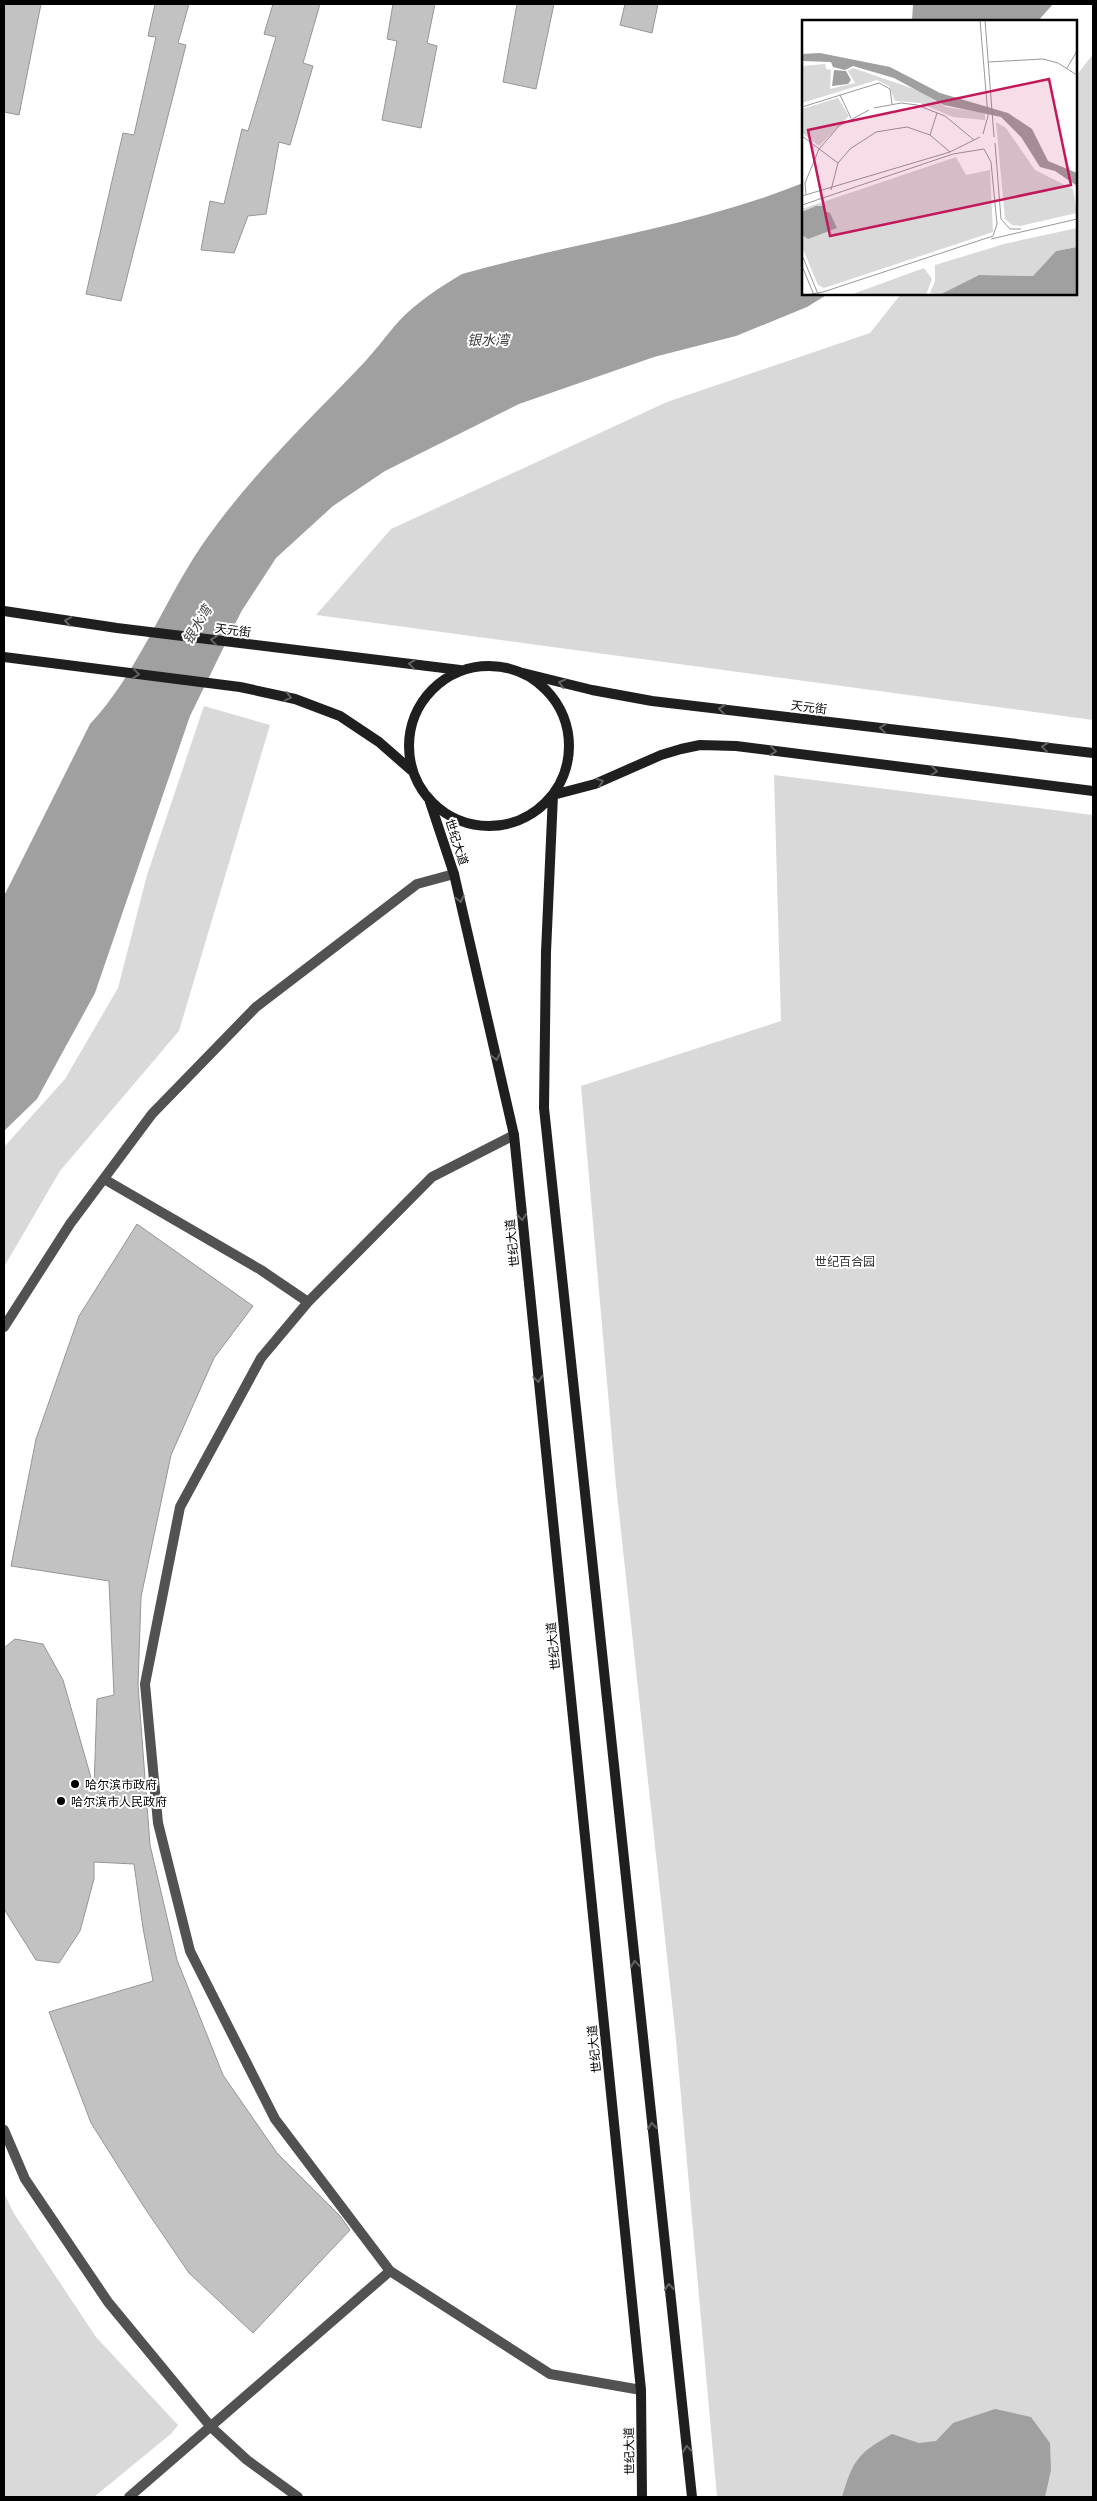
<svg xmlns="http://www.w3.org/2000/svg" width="1097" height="2501" font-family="Poppins,'Noto Sans SC',sans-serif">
	<rect width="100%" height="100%" fill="#fff"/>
	<path fill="#d9d9d9" d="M1093,54V720L316,615L391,529L667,402L870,333L901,294H1076V76Z
		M204,706L270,725L179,1031L60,1171L4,1267V1147L65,1079L118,988L147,875Z
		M774,775L1093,815V2497H717L676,2040L616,1485L581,1086L781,1021Z
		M4,2193L13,2212L96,2337L178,2425L172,2433L94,2497H4Z"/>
	<path fill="#a0a0a0" d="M913,4H1053L1038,21H912Z
		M803,183V294H828L807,307L736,336L654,357L519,404L385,471L333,506L276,558L241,612L190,716L95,993L37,1099L4,1131V896L90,724C137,674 162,605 200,548C245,482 302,427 357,370C372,355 385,337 399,321C417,302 440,287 462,274C575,242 694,227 803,183Z
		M995,2409L1031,2417L1050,2443L1051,2470L1045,2497H842C853,2460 858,2453 892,2434L919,2443L936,2441L953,2423Z"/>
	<path fill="#c2c2c2" stroke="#969696" d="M4,4H41L19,115L4,112Z
		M155,4H189L178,43L186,45L121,301L86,294L123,133L134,135L156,37L148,36Z
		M273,4H320L303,63L313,66L290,145L279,142L266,214L248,216L234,253L201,250L210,201L224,204L242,129L248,131L276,37L264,34Z
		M393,4H435L427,43L437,46L421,128L382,120L397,41L387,39Z
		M517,4H554L536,89L503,82Z
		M625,4H658L652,33L620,25Z
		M137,1224L253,1306L214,1358L171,1455L141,1597L138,1685L150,1845L177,1960L223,2075L277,2153L340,2216L350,2230L253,2333L189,2273L144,2207L91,2123L49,2012L153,1981L143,1928L134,1864L94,1862V1879L80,1931L59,1963L36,1960L4,1909V1648L15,1639L43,1644L63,1680L94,1788L97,1699L114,1695L109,1581L11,1566L36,1439L79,1316Z"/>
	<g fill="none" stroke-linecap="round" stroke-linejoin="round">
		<path stroke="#525252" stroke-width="10" d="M514,1135L432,1177L308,1302L261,1358L180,1507L145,1684L158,1823L190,1951L275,2119L390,2271L550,2374L641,2390
			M104,1179L261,1270L308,1302
			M4,1327L70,1224L152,1114L256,1007L417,884L454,874
			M4,2130L25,2179L108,2302L211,2427L247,2460L298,2497
			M129,2497L390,2271"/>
		<path stroke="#1f1f1f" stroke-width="10" d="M4,611L117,628L460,670
			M4,657L240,687L295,699L340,716L379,742L411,770
			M409 746a80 80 0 1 1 160 0a80 80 0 1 1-160 0Z
			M523,673L592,690L652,701L1093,753
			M430,802L454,874L514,1135L641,2390L642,2497
			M692,2497L544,1108L546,952L553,795L595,784L661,755L681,749L700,745L736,746L1093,791"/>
	</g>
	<defs><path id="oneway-chevron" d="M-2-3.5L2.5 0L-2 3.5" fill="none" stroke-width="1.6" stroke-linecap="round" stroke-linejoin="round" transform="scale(1.25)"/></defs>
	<g stroke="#626262">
		<use href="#oneway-chevron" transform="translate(68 621) rotate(-172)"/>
		<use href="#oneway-chevron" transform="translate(214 640) rotate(-173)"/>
		<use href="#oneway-chevron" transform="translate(412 664) rotate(-173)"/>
		<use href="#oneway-chevron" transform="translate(136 674) rotate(7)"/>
		<use href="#oneway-chevron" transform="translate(562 683) rotate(-166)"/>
		<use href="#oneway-chevron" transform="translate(288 697) rotate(13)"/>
		<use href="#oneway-chevron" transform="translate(722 709) rotate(-173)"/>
		<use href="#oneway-chevron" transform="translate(883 728) rotate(-173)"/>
		<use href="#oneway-chevron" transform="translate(1045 747) rotate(-173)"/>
		<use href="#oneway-chevron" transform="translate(773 751) rotate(7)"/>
		<use href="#oneway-chevron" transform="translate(934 771) rotate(7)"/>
		<use href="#oneway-chevron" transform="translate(600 782) rotate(-21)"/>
		<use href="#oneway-chevron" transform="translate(460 899) rotate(77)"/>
		<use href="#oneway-chevron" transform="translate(496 1057) rotate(77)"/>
		<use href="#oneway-chevron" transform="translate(522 1217) rotate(84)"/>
		<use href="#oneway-chevron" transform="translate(538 1379) rotate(84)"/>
		<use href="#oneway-chevron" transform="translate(635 1964) rotate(-96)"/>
		<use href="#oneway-chevron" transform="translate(652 2126) rotate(-96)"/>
		<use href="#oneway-chevron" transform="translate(669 2287) rotate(-96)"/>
		<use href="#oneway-chevron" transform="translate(687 2449) rotate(-96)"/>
	</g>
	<g fill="#000" stroke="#fff" stroke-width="2">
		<circle cx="75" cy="1784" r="5"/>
		<circle cx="61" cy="1801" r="5"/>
	</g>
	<g text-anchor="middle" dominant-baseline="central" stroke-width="4" stroke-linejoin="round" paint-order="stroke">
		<g font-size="12" fill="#000" stroke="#fff">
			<text transform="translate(233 630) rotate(7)">天元街</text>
			<text transform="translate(809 707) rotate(7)">天元街</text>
			<text transform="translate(457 842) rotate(72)">世纪大道</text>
			<text transform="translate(512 1243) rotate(-96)">世纪大道</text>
			<text transform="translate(553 1646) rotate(-96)">世纪大道</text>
			<text transform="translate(594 2049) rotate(-96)">世纪大道</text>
			<text transform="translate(629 2451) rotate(-91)">世纪大道</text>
		</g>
		<g font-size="12" fill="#303030" stroke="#fff">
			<text x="845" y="1261">世纪百合园</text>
		</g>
		<g font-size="12" fill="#000" stroke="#fff" text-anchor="start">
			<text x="85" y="1784">哈尔滨市政府</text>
			<text x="71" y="1801">哈尔滨市人民政府</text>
		</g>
		<g font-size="14" font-style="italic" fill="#414141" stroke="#fff">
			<text x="488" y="340">银水湾</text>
			<text transform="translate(197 625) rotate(-59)">银水湾</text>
		</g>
	</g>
	<g transform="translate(802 20)">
		<rect width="275" height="275" fill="#fff"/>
		<path d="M23,44L24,49L29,50L28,69L53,63L46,51L51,48L115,70L144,87L183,93V100L151,97L118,83L93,81L87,66L75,60L0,83V46ZM36,78L47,96L17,126L0,113V89ZM194,102L204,108L233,150L271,169L275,193L218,206L210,205L203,199ZM154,137L164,155L188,150L191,212L22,268L16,265L0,227V189ZM275,208V227L254,231L231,256L177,255L137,275L128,273L133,261V245L202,224ZM122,248L130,259L124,275H48Z" fill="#d9d9d9"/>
		<path d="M18,33L88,47L138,73L206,93L230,109L246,141L275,153V166L253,151L238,147L219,117L199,97L142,85L92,58L51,46L43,50L31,47L29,42L0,41V34ZM32,50L44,51L49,60L46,64L30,66ZM14,186H21L22,191L28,193L35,208L6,219L0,215V192ZM275,227V275H137L177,255L231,256L254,231Z" fill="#a0a0a0"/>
		<path fill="none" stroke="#999" stroke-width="1" d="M178,0L186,96L181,114M183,0L192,117M186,42L241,39L256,43L275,55M265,48L275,31M38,75L49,98M0,87L77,63L88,69L90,84M72,88L99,83L115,85L143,96L172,120M128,115L135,93M0,116L36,143M193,123L199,199L208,209H219M29,170L36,143L48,129L74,112L105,107L128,115L148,132M4,175L3,163L17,129L37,106L67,90M0,176L148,132L178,117M0,185L151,134L182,129L189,142L195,204L191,216L21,272L4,275M189,219L275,199M0,235L16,274M0,246L12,275"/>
		<path fill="#c2185b" fill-opacity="0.15" stroke="#c2185b" stroke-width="2.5" d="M247,59L269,165L28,216L6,110Z"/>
		<rect width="275" height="275" fill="none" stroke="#000" stroke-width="2.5"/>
	</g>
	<rect width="1097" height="2501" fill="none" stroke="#000000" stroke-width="10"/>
</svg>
